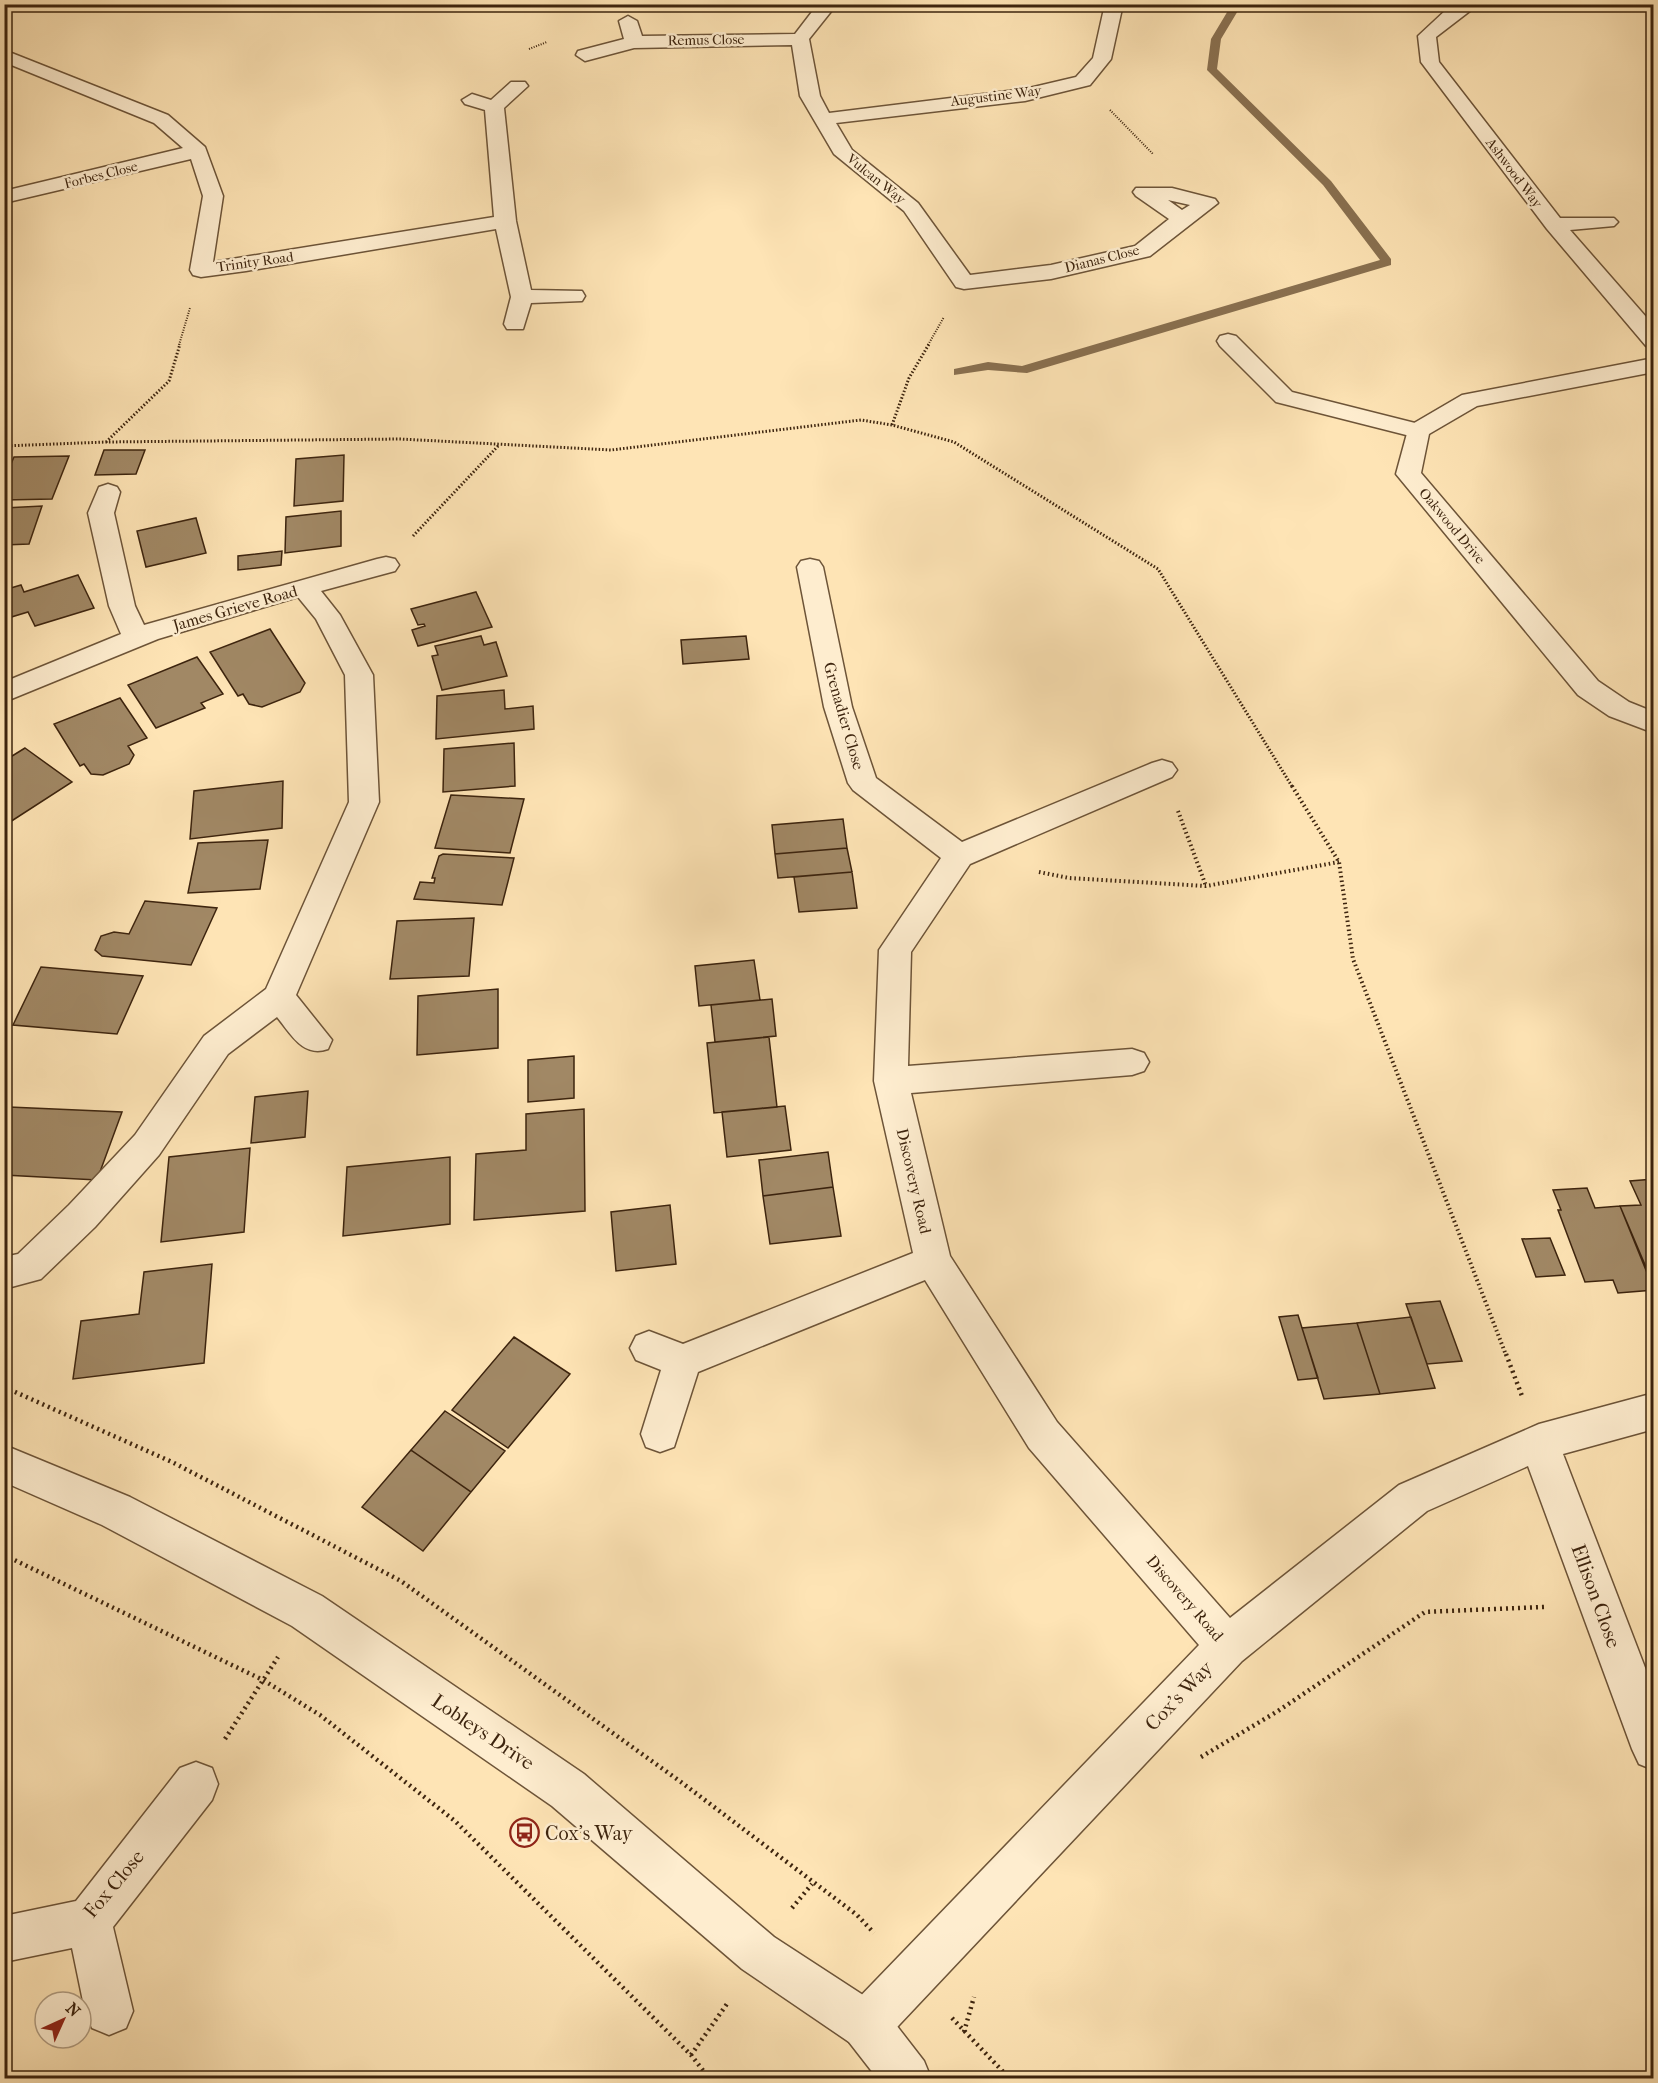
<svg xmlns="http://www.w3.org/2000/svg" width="1658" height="2083" font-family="'IM FELL French Canon',serif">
	<rect width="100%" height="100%" fill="#fee4b5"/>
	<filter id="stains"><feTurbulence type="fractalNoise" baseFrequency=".00333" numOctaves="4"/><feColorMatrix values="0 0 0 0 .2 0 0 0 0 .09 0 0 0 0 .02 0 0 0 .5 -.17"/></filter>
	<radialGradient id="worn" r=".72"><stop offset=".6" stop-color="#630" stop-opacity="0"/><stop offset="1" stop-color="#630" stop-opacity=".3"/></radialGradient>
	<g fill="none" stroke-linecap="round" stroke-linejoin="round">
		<path fill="#897050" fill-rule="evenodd" d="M1232,4H1242L1221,39L1217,69L1331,181L1391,259V265L1027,373L988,370L954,375V369L988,362L1022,366L1380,260L1323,185L1207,70L1211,39Z"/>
	</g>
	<path fill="#a18865" stroke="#3d240e" stroke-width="1.5" d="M104,450H145L136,474L95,475Z
		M344,455L343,501L294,506L296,459Z
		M69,456L52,499L4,500V480L14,457Z
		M42,506L29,544L4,545V508Z
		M341,511V546L285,553L286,517Z
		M196,518L206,553L146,567L137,531Z
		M282,551L281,565L238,570V556Z
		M78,575L94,608L35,626L28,612L8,618L4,609V590L21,585L24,592Z
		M476,592L492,627L418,646L412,630L425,626L424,624L418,625L411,609Z
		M270,629L305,683L300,692L262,707L249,704L243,694L238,696L210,652Z
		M481,636L484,645L496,642L507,676L442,690L432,656L438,655L435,646Z
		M746,636L749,659L683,664L681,640Z
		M197,657L223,694L201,703L205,708L156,728L128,685Z
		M504,690L505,709L533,706L534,729L436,739L437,696Z
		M120,698L147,738L128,746L134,755L129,764L103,775L91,774L84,764L80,766L54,724Z
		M514,743L515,786L443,792L444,749Z
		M25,748L72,782L10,822L4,818V761Z
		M283,781L282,828L190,839L194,791Z
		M451,795L524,799L510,853L435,848Z
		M843,819L847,848L775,854L772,825Z
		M268,840L260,889L188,893L198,843Z
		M847,848L852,872L778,878L775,854Z
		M443,854L514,858L502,905L414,899L420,882L434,883L435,878H432L439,856Z
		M852,872L857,908L799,912L794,877Z
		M145,901L217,908L191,965L102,956L95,950L101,936L114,932L129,934Z
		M474,918L469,976L390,979L397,921Z
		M754,960L760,1000L699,1006L695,966Z
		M41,967L143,976L117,1034L13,1025Z
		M498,989V1048L417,1055L418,996Z
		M772,999L776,1036L715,1042L711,1005Z
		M769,1037L777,1107L714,1113L707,1043Z
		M574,1056V1098L528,1102V1060Z
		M308,1091L305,1137L251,1143L255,1097Z
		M785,1106L791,1150L727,1157L722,1112Z
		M9,1107L122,1112L97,1180L4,1175V1117Z
		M584,1109L585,1211L474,1220L476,1154L526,1150V1114Z
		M250,1148L244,1232L161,1242L169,1157Z
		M828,1152L833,1187L763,1196L759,1160Z
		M450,1157V1224L343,1236L347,1167Z
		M1654,1179V1286L1620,1206L1641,1205L1630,1181Z
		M833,1187L841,1236L770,1244L763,1196Z
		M1587,1188L1595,1208L1620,1206L1654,1290L1618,1293L1613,1280L1585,1282L1558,1210H1561L1553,1190Z
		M670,1205L676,1264L616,1271L611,1212Z
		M1550,1238L1565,1275L1536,1277L1522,1239Z
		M212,1264L204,1363L73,1379L81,1321L139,1314L144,1272Z
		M1440,1301L1462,1361L1427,1364L1406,1304Z
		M1298,1315L1302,1328L1318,1378L1298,1380L1279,1317Z
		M1411,1317L1435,1388L1380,1394L1357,1323Z
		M1357,1323L1380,1394L1324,1399L1302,1328Z
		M514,1337L570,1374L508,1448L452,1410Z
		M445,1411L505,1451L471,1492L411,1450Z
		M411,1450L471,1492L423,1551L362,1507Z"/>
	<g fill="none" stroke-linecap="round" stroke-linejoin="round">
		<defs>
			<path id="service" d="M1228,334L1236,336L1292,392L1427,426L1430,431L1427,436L1418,438L1276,402L1220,346L1217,341L1220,336Z"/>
			<path id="minor" d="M818,4H837L809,39L820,96L829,113L1025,89L1076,77L1093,58L1105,4H1123L1111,59L1090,85L1025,101L836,123L852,150L918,203L970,275L1051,265L1135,246L1169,219L1136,196L1133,192L1136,188H1172L1215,199L1218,203L1150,256L1051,279L964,289L956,287L904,211L834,154L800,96L792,45L634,48L585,61L576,55L578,51L624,39L619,21L628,16L637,21L642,36L795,34ZM1168,200L1190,205L1182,210Z
				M1456,4H1479L1436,37L1439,62L1560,218H1614L1618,222L1614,226L1570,230L1654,326V348L1646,346L1547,229L1421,62L1418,36L1447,9Z
				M4,50L168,115L205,147L223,196L213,262L494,217L485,110L465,104L462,100L472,94L491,100L511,82H525L528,86L504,108L516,221L531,290L582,291L585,296L582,301L531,303L523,329H507L504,324L511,297L496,229L246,271L201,277L193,275L190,270L203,196L191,159L4,203V191L183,148L154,123L4,62Z
				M1654,358V372L1477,406L1429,434L1421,473L1598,681L1629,702L1654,712V733L1609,716L1578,695L1396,474L1409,426L1462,395Z
				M108,484L117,487L120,492L114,513L135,606L144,625L377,559L386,557L395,559L399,565L395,571L321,591L340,615L373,675L379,802L296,995L332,1040L328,1049C303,1058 291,1034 277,1017L228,1054L159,1155L95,1227L41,1279L4,1289V1257L18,1254L69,1205L135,1135L204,1036L266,989L349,802L345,675L316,619L298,597L158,639L4,702V682L121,634L109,606L88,513L99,487Z
				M810,559L819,561L823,567L852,707L876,778L962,842L1152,763L1162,760L1172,763L1177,770L1172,777L970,864L911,952L908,1066L1132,1049L1144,1053L1149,1062L1144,1071L1132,1075L911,1093L950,1256L1057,1422L1230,1618L1399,1485L1539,1424L1654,1393V1429L1563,1454L1654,1691V1770L1639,1764L1632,1749L1528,1466L1427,1511L1242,1661L883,2042L866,2049L849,2042L842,2025L849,2008L1199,1645L1029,1448L925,1280L698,1372L674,1447L660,1452L646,1447L641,1434L661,1370L636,1360L630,1348L636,1336L649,1331L683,1344L913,1253L874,1081L879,950L941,858L853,790L848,783L824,707L797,567L801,561Z
				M196,1762L212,1768L218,1784L212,1800L113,1927L133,2011L126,2028L109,2035L92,2028L85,2011L72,1948L4,1962V1916L76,1901L180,1768Z"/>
			<path id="tertiary" d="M4,1445L130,1497L322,1596L584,1774L774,1937L883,2008L924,2061L931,2078H877L849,2042L742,1969L552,1806L292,1626L102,1525L4,1482Z"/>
		</defs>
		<use href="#service" stroke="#6d5438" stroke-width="3"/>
		<use href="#minor" stroke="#6d5438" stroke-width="3"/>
		<use href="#tertiary" stroke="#6d5438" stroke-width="3"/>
		<path stroke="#3d240e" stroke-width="2" stroke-dasharray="1 1.5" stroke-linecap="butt" d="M529,49L547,42
			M1110,110L1153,154
			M179,345L190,308
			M928,345L944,317"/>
		<path stroke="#3d240e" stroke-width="3" stroke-dasharray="1.5 2" stroke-linecap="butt" d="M892,425L909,378L929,344
			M106,442L169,381L180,344
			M4,446L106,442L400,439L611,450L861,420L892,425L954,442L1158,569L1293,788
			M413,536L499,445"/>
		<path stroke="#3d240e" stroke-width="4" stroke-dasharray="1.5 3" stroke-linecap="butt" d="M1292,786L1339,862L1353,959L1506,1355
			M1178,811L1206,886
			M1039,872L1069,878L1206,886L1339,862"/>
		<path stroke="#3d240e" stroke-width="4.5" stroke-dasharray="2 4" stroke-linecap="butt" d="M1506,1354L1522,1396
			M4,1387L172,1462L401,1581L681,1782L857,1915L874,1933
			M4,1555L263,1680L320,1715L455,1821L691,2055L709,2078
			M225,1739L278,1657
			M1201,1757L1278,1711L1425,1612L1544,1607
			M792,1908L812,1884
			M952,2018L1009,2078
			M964,2032L974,1997
			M691,2055L729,2001"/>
		<use href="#service" fill="#feedcf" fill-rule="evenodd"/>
		<use href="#minor" fill="#feedcf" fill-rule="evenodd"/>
		<use href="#tertiary" fill="#feedcf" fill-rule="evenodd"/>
	</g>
	<defs>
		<symbol id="bus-ring" viewBox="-11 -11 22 22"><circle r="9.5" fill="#feedcf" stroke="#8f2418" stroke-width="1.5"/><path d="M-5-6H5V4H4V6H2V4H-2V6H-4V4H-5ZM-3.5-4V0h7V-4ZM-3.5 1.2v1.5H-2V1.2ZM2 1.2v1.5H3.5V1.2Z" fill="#8f2418"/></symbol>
	</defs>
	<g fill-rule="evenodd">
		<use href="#bus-ring" x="508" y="1816" width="33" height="33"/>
	</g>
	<g text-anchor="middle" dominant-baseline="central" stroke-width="5" stroke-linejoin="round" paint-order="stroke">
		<g font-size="14" fill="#3d240e" stroke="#feedcf">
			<text transform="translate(706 40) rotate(-1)">Remus Close</text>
			<text transform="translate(996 96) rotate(-7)">Augustine Way</text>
			<text transform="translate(1514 173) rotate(53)">Ashwood Way</text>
			<text transform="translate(101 175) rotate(-14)">Forbes Close</text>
			<text transform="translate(876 179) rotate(39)">Vulcan Way</text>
			<text transform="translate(1102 259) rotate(-14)">Dianas Close</text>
			<text transform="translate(255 262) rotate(-8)">Trinity Road</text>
			<text transform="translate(1452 526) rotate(50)">Oakwood Drive</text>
		</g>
		<g font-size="16" fill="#3d240e" stroke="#feedcf">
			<text transform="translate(235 608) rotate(-16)">James Grieve Road</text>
			<text transform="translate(844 716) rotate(74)">Grenadier Close</text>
			<text transform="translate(914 1181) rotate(77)">Discovery Road</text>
			<text transform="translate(1185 1598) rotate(49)">Discovery Road</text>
		</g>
		<g font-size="20" fill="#3d240e" stroke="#feedcf">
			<text transform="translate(1596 1596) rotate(70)">Ellison Close</text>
			<text transform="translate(1179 1696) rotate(-46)">Cox's Way</text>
			<text transform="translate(483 1732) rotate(34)">Lobleys Drive</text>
			<text transform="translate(114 1884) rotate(-50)">Fox Close</text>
		</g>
		<g font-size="20" fill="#3d240e" stroke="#feedcf" text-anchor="start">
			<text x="545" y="1833">Cox's Way</text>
		</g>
	</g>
	<rect width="1658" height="2083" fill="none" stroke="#fee4b5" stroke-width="24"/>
	<rect x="6" y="6" width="1646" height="2071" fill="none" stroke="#3d240e" stroke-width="3"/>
	<rect x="12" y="12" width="1634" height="2059" fill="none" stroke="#3d240e" stroke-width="1.5"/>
	<g transform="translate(63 2020) rotate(45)"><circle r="28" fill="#feedcf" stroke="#b19d82" stroke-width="1.5"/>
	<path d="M0-4.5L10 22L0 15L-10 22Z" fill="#8f2418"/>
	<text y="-9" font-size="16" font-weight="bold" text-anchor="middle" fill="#3d240e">N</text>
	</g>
	<rect width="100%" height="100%" filter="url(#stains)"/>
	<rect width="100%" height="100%" fill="url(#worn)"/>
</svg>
